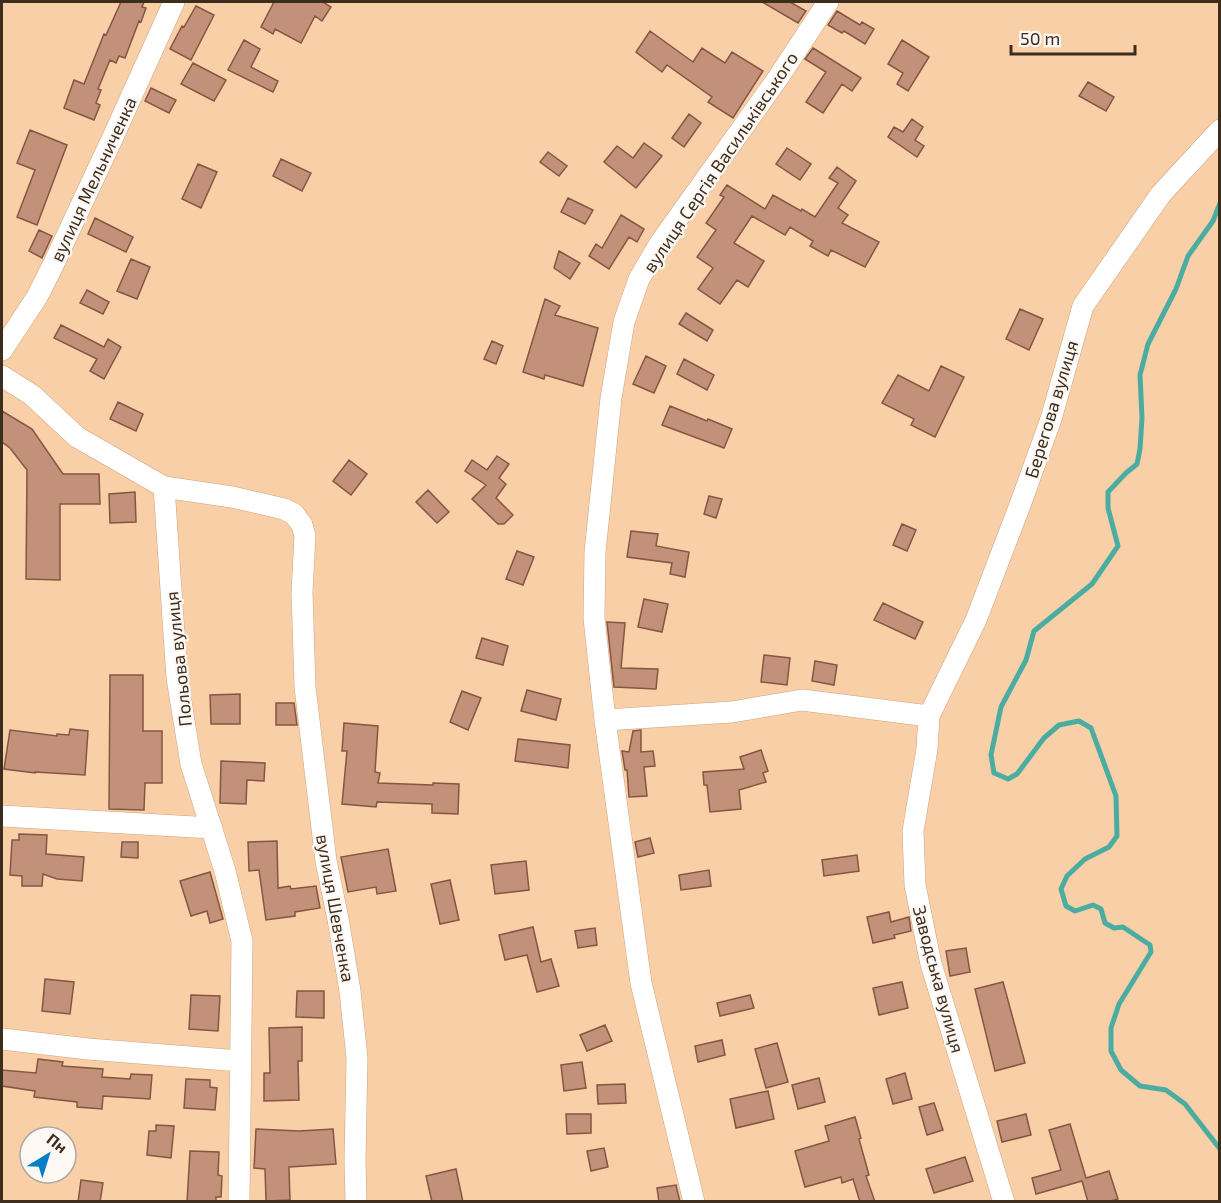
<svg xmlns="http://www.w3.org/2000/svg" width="1221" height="1203" font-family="'Exo 2',sans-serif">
	<rect width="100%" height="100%" fill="#f9cfa8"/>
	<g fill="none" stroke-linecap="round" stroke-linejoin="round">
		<path stroke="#4bada2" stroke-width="5" d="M1220,203L1213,221L1188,256L1176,289L1148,344L1140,375L1142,418L1140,449L1137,464L1126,473L1108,492V508L1118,546L1092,584L1034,631L1026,660L1001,707L991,755L994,773L1008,779L1017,774L1044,738L1059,725L1079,721L1091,728L1116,796L1117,836L1109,847L1085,859L1067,876L1061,889L1066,906L1075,911L1093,905L1101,909L1105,923L1114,928L1123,927L1150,945L1151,952L1119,1004L1111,1028V1051L1121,1070L1140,1086L1166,1090L1185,1104L1220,1149"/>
	</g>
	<path fill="#c39079" stroke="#855641" stroke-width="1.5" d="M121,2H144L142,7L146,8L141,22L139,21L125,58L119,56L116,63L110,60L98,89L101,90L96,103L100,105L94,120L64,108L74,80L84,84L104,34L106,35Z
		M274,2H323L331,7L322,21L315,16L301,43L275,29L273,34L261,27Z
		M762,2H790L806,11L798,23Z
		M196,6L214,15L191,60L170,49L182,26L184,27Z
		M837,11L860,25L862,22L874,29L865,44L844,31L842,33L828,25Z
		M650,31L693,62L702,48L725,63L732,52L763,71L733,118L708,102L712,97L667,65L662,72L636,52Z
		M244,40L260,49L251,67L278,81L273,92L228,70Z
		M902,40L929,57L908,91L897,84L903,73L888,64Z
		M813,48L861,78L852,91L842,84L823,113L806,102L826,72L805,59Z
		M193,63L226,80L214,101L181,84Z
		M1088,82L1114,97L1106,111L1079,96Z
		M151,88L176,100L169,113L145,101Z
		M689,114L701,123L684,147L672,138Z
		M912,119L923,127L915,140L924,146L917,157L888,137L894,127L903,132Z
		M30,130L67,145L37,225L17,217L35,170L17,163Z
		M644,143L662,156L636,188L604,162L617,146L633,158Z
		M787,148L811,164L800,180L776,164Z
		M548,152L567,166L559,176L540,162Z
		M281,159L311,173L302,191L273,176Z
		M198,164L217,172L201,208L182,199Z
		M837,167L856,181L838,208L848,215L842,223L879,242L865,267L831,250L828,256L810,246L813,241L790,227L785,235L752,216L734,243L764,261L748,287L737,280L720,304L698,289L713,268L697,257L716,230L706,223L724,197L720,195L727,185L765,209L773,195L801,211L802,209L815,217L838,183L829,178Z
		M568,198L593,210L585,224L561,212Z
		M621,215L644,229L637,242L629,237L609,269L589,256L596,244L602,248Z
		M95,218L133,237L126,252L88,234Z
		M39,230L52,236L42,258L29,251Z
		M559,251L580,263L570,279L554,268Z
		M131,259L150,267L137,299L117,291Z
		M87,290L109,302L103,314L80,303Z
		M545,299L560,306L555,315L598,328L583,386L545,375L544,379L523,372Z
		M1020,309L1043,319L1029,350L1006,339Z
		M686,313L713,330L707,341L679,324Z
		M61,325L104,347L108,339L121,347L104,379L90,371L97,359L54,338Z
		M492,341L503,346L496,364L484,359Z
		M646,356L666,366L654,393L633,384Z
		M684,359L714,375L707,390L677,374Z
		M941,366L964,377L935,437L911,425L914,419L882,403L898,375L929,391Z
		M118,402L143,414L136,431L110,419Z
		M670,406L707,421L708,419L732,429L724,448L662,425Z
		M2,411L32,429L63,474H99L100,504H60V580L26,579L27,470L10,448L2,442Z
		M497,456L509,464L499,478L506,484L496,498L513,515L504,524H498L472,499L486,485L465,471L472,460L487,470Z
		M349,460L367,474L351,495L333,481Z
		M428,490L449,512L437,523L416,502Z
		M135,492L136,522L110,523L109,494Z
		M709,496L722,499L716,518L704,514Z
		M902,524L916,530L907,551L893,545Z
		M631,531L658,534L656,546L689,552L685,577L670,574L672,563L627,557Z
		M517,551L534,557L523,585L506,579Z
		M644,599L668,604L662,632L638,627Z
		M883,603L923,622L915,639L874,620Z
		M607,622L625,623L621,668L658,669L656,689L614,687Z
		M482,638L508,646L503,665L476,658Z
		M764,655L790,658L787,685L761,682Z
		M815,661L837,665L834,685L812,681Z
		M110,675H143V731H162V783H145L144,810L109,809Z
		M527,690L561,699L556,720L521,711Z
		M462,691L481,698L468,730L450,722Z
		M240,694V724H211L210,695Z
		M276,703H294L297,725H276Z
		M344,723L378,726L375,772L380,773L378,783L433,785V783L459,784L458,814L432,813V804L377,802L376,807L342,804L347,751H342Z
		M70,729L88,731L85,775L35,772V773L4,769L10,730L57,736V734L69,735Z
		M641,730V752L653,751L655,766L644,767L647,796L629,797L627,770H625L622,751L629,752L633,731Z
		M518,739L570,745L568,768L515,761Z
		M761,750L768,771L763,773L766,782L739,790L741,809L710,812L707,785H704L703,772L744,769L740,757Z
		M221,761L265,763L264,781L247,780L246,804L220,803Z
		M19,834L47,835L46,854L84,857L82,881L57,879L43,874L42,886H22V876L10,875L12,840H19Z
		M650,838L654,853L638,857L635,842Z
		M277,841L278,888L290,886L291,889L316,886L320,908L295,912V916L266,920L259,870L249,871L248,842Z
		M122,842H138V858L121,857Z
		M388,849L396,891L377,894L376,887L348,892L341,857Z
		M857,855L859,871L824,876L822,860Z
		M526,861L529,890L495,894L491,865Z
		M709,870L711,886L681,890L679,875Z
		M210,872L223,919L210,923L207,911L191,916L180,881Z
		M450,880L459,920L440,924L431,884Z
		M889,912L891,922L909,917L911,931L894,935L895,938L873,943L867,917Z
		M533,927L541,962L551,959L559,986L537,992L527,955L505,960L499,935Z
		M595,928L597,945L578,948L575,931Z
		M966,948L970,972L950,976L946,951Z
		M45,979L74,982L70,1014L42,1011Z
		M902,982L908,1008L879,1015L873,988Z
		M1003,982L1025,1063L995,1071L975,989Z
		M297,991H324V1018L296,1017Z
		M191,995L220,996L218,1031L189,1029Z
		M750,995L754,1008L720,1016L717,1003Z
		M605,1025L612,1041L587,1051L580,1035Z
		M302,1027V1061H298L299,1100L264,1101V1073H270L269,1028Z
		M722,1040L725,1055L698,1062L695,1046Z
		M777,1043L788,1082L766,1088L755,1049Z
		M38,1059L63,1062L62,1066L103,1069L102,1077L130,1079L131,1074L152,1075L150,1099L103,1096L102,1109L77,1107V1102L34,1097L35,1091L2,1086V1070L36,1073Z
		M582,1062L586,1088L564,1091L561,1065Z
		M905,1073L912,1099L893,1104L886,1079Z
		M819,1078L825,1102L798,1109L792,1085Z
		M186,1079L210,1080V1087L217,1088L215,1110L184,1108Z
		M625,1084L626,1103L598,1104L597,1085Z
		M768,1091L774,1119L736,1128L730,1099Z
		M934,1103L943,1130L927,1135L919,1107Z
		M566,1114H591V1133L567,1134Z
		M1026,1114L1031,1135L1002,1142L997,1121Z
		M855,1117L861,1138L859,1139L869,1175L866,1176L875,1202H860L853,1179L842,1183L841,1177L805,1187L795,1151L829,1141L825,1126Z
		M1070,1124L1086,1178L1109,1171L1118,1199L1108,1202H1088L1082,1181L1036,1194L1032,1178L1061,1170L1049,1130Z
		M156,1125L174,1126L171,1158L147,1155L149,1131H156Z
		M256,1129L299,1131L333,1129L336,1164L289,1167L290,1200L266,1201L265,1169L254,1168Z
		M604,1148L608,1167L591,1171L587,1151Z
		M190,1151L219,1152L218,1175L222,1176L221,1197H216V1202H187Z
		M965,1157L973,1181L934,1193L926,1169Z
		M456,1169L463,1202H432L426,1176Z
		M81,1180L103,1183L100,1202H78Z
		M676,1185L680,1202H659L657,1188Z"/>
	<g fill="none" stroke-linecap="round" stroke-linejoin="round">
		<defs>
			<path id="minor" d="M2,350L37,297L54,263L113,137L174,2
				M2,376L32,395L77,437L164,487L232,497L284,509L294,514L302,525L305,536L302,592L305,687L326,861L338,919L350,991L357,1058L355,1161L356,1202
				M164,487L177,678L191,764L225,871L242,941L239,1202
				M605,720L732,712L802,700L929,716
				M2,816L212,828
				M2,1039L88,1049L240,1061
				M694,1202L641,983L605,720L594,618L595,552L611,398L624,322L639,279L660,243L778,78L828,2
				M1004,1202L931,964L915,885L913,831L927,749L929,716L976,620L1020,505L1051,419L1083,306L1161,194L1220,130"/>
		</defs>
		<use href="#minor" stroke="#cda47e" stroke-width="22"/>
		<use href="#minor" stroke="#fff" stroke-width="21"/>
	</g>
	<g text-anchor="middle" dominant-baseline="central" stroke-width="4.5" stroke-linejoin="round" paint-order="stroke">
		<g font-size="18" fill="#3d2d1d" stroke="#fdf8f4">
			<text transform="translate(720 162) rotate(-56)">вулиця Сергія Васильківського</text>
			<text transform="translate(93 179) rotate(-65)">вулиця Мельниченка</text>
			<text transform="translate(1051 409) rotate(-73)">Берегова вулиця</text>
			<text transform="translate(178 659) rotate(-96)">Польова вулиця</text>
			<text transform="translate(336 908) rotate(80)">вулиця Шевченка</text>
			<text transform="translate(939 979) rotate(75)">Заводська вулиця</text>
		</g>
	</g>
	<rect width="1221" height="1203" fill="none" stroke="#3d2d1d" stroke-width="6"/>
	<g transform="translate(48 1155) rotate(38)"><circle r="28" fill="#fdf8f4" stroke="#b0a79e" stroke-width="1.5"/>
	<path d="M0-4.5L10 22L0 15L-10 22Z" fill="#027ec7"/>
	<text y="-9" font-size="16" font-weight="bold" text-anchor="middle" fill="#3d2d1d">Пн</text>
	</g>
	<path d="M1011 45v9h124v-9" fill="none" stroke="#3d2d1d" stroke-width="3"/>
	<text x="1020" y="45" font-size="18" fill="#3d2d1d" stroke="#fdf8f4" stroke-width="4.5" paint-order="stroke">50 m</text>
</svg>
